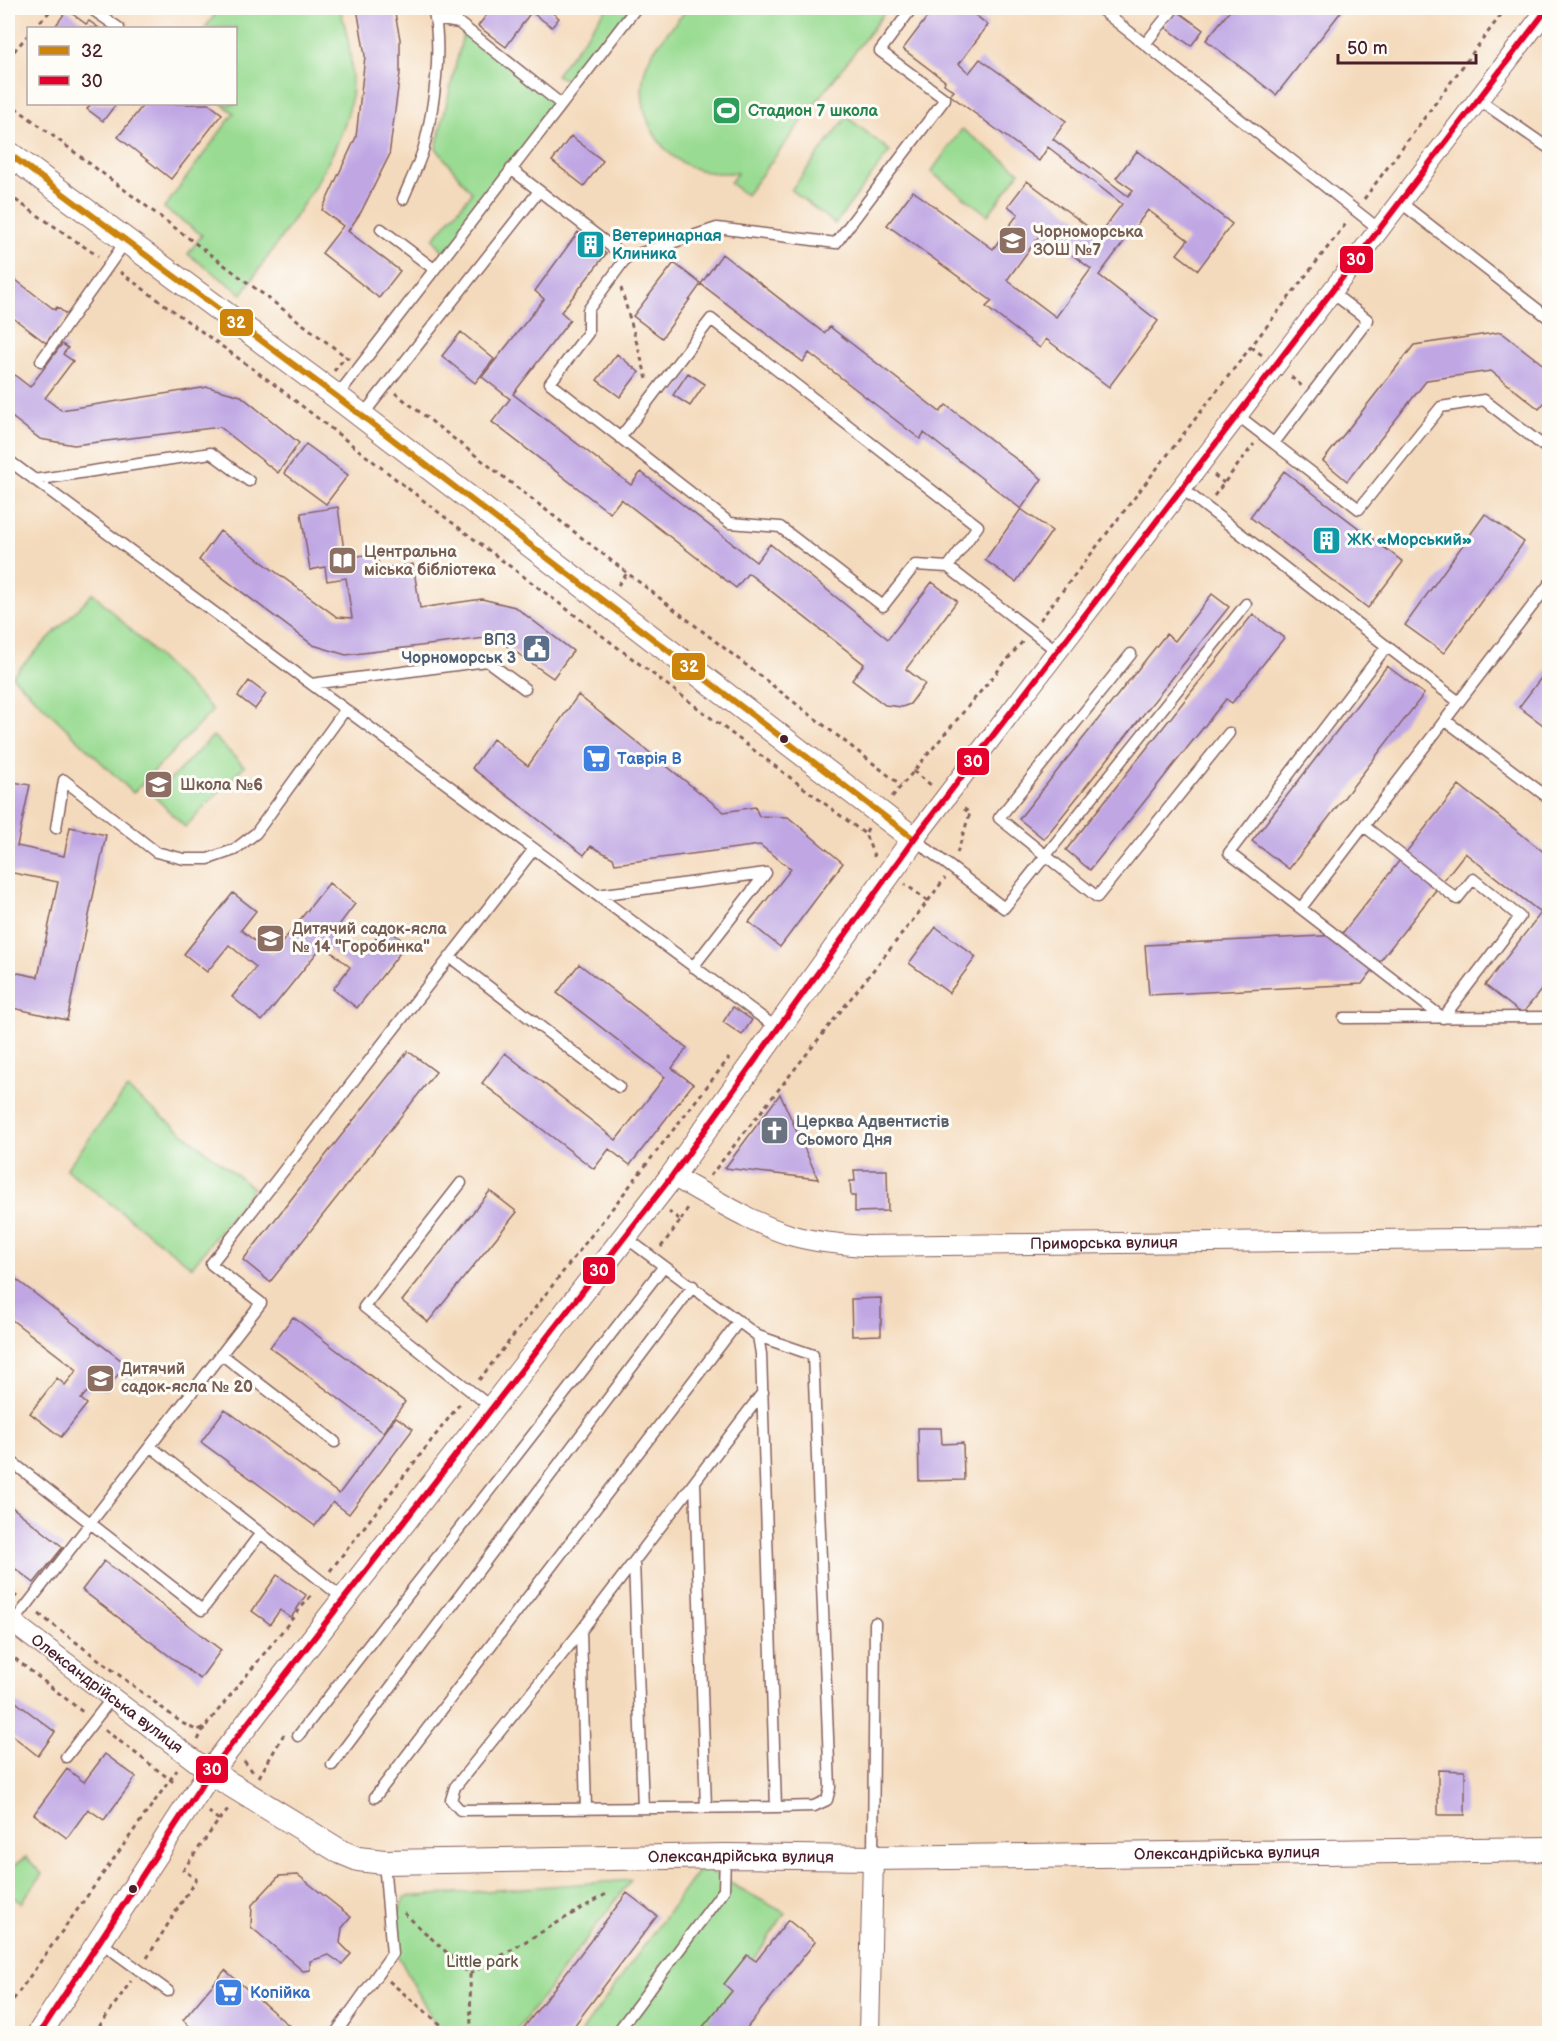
<svg xmlns="http://www.w3.org/2000/svg" width="1557" height="2041" font-family="'Balsamiq Sans',sans-serif">
	<rect width="100%" height="100%" fill="#fdfcf7"/>
	<filter id="ink" filterUnits="userSpaceOnUse"><feTurbulence type="fractalNoise" baseFrequency=".0167" numOctaves="2"/><feDisplacementMap in="SourceGraphic" scale="12" xChannelSelector="R" yChannelSelector="G"/><feConvolveMatrix kernelMatrix="1 2 1 2 8 2 1 2 1" color-interpolation-filters="sRGB"/></filter>
	<filter id="wash" filterUnits="userSpaceOnUse"><feTurbulence type="fractalNoise" baseFrequency=".008" numOctaves="4" result="noise"/><feDisplacementMap in="SourceGraphic" scale="24" xChannelSelector="R" yChannelSelector="G"/><feGaussianBlur stdDeviation="1.35" result="paint"/><feColorMatrix in="noise" values="0 0 0 0 0 0 0 0 0 0 0 0 0 0 0 0 0 1.4 0 .05"/><feComposite in="paint" operator="in"/></filter>
	<g filter="url(#wash)">
		<rect width="100%" height="100%" fill="#f4dabc"/>
		<path fill="#99db92" stroke="#727d5e" stroke-width="1.5" d="M220,8H340C349,37 354,67 351,98C344,157 276,243 242,294L188,254L202,235L164,208L234,113L222,104H236V28H205Z
			M607,8H631L571,82L556,75Z
			M688,8H888L746,195L730,183L737,173C723,173 710,174 696,169C653,155 630,100 649,59C658,41 676,23 688,8Z
			M465,26L561,104L446,254L433,239L472,193L436,148Z
			M847,117L890,151L835,224L791,190Z
			M962,129L1020,172L988,215L931,172Z
			M93,593L213,710L133,793L12,676Z
			M213,736L244,766L185,827L154,796Z
			M127,1089L253,1188L192,1267L66,1169Z
			M26,1857L42,1874L21,1903L8,1893C7,1871 7,1869 26,1857Z
			M701,1867L785,1913L705,2033L580,2034Z
			M631,1880L515,2033H440L397,1954L395,1920L405,1897Z"/>
		<g id="blocks">
			<path fill="#c0a7e4" fill-rule="evenodd" d="M92,8H113L105,17Z
				M357,8H394L400,39V73L389,156L361,212L348,231L400,271L379,298L322,253L343,226L322,210L356,137L365,56Z
				M492,8H552L549,10L559,18L552,27L531,12L506,47L478,26Z
				M934,8H966L988,25L959,64L969,73L980,59L1066,121L1053,139L1128,196L1133,190L1116,178L1137,151L1232,224L1198,270L1177,254L1188,240L1148,210L1099,275L1158,321L1109,387L1046,339L1040,348L986,307L992,301L887,225L913,191L993,249L1018,214L1008,206L1027,181L1099,235L1122,204L1048,147L1039,161L950,95L954,91L944,84L945,81L903,49ZM1042,232L1091,269L1056,317L1007,280Z
				M1232,8H1344L1276,95L1206,40Z
				M67,10L86,24L89,21L99,28H54Z
				M1176,10L1203,30L1191,46L1164,26Z
				M91,104H116L103,121L87,109Z
				M144,104H209L222,114L171,179L118,137Z
				M571,136L603,161L584,186L552,161Z
				M578,232L606,254L561,312L570,320L513,394L631,485L641,472L756,562L770,544L888,639L932,582L957,601L906,669L925,684L910,704L902,707L885,705L852,680L864,664L748,573L736,588L621,499L610,513L492,422L510,399L482,377L544,299L535,291Z
				M722,254L824,333L830,327L940,412L946,405L1042,479L1021,509L924,433L920,439L809,353L803,362L701,284Z
				M674,263L701,284L662,338L633,316Z
				M8,274L55,310L57,307L67,315L46,343L8,314Z
				M461,332L494,359L475,383L442,356Z
				M1501,332L1550,370V396L1539,409L1491,371L1427,380L1347,481L1323,461L1414,345Z
				M62,344L68,348L63,354L73,361L45,398L61,410L208,387L241,396L299,443L278,473L220,427L74,445L40,439L8,414V370L30,387Z
				M617,354L639,372L620,397L597,380Z
				M688,373L705,384L690,406L673,395Z
				M306,444L348,475L326,504L284,473Z
				M1284,471L1403,562L1368,608L1250,517Z
				M338,507L345,558L377,553L379,569L413,564L420,608L482,599L515,607L573,651L553,678L494,637L346,655L313,645L199,560L220,531L337,617L352,618L346,578L327,581L325,567L310,570L301,513Z
				M1021,509L1052,531L1016,582L985,560Z
				M1485,514L1524,542L1444,653L1405,625Z
				M1212,594L1229,607L1044,839L1019,819L1166,634L1175,641Z
				M1253,614L1284,638L1232,703L1226,699L1090,870L1066,850Z
				M1387,666L1424,694L1289,869L1252,841Z
				M1550,666V730L1519,707Z
				M249,681L266,694L255,709L238,696Z
				M578,695L724,812L755,807L759,816L788,817L843,863L780,947L749,922L791,869L760,845L615,864L613,858L591,846L584,855L472,768L493,739L528,766Z
				M8,781L30,785L17,846L64,856L70,827L106,835L67,1020L8,1007V971L38,977L58,882L8,872Z
				M1459,785L1550,857V979L1522,1014L1485,985L1541,913L1465,853L1362,984L1149,995L1145,945L1341,935Z
				M329,883L355,904L333,933L362,956L385,927L407,944L357,1008L333,989L350,967L323,945L262,1021L232,997L256,967L229,945L207,972L184,954L233,893L256,911L241,930L272,955Z
				M936,927L976,957L949,993L909,963Z
				M579,964L687,1048L672,1068L693,1084L630,1165L609,1149L594,1169L482,1083L505,1053L616,1140L665,1077L557,993Z
				M733,1007L752,1020L742,1035L723,1022Z
				M408,1051L436,1072L270,1282L243,1260Z
				M780,1094L818,1179L725,1168Z
				M854,1170H887L888,1211L855,1212V1196H851L850,1181H855Z
				M490,1191L517,1212L428,1322L402,1301Z
				M12,1276L126,1364L105,1392L94,1384L81,1399L87,1404L61,1437L30,1413L57,1378L65,1385L77,1370L8,1317V1282Z
				M881,1298V1335L852,1336L851,1299Z
				M293,1317L405,1402L383,1432L270,1347Z
				M225,1409L339,1494L396,1417L413,1429L349,1514L333,1502L315,1526L201,1442Z
				M918,1428H941L942,1444L963,1443L964,1480L919,1481Z
				M8,1504L63,1547L34,1583L8,1563L11,1557L8,1554Z
				M104,1561L221,1650L200,1679L82,1590Z
				M277,1575L306,1595L291,1618L280,1610L270,1624L252,1611Z
				M8,1696L55,1732L38,1756L8,1732Z
				M105,1754L136,1777L104,1820L88,1809L67,1838L34,1814L67,1769L84,1782Z
				M1438,1770L1465,1771V1815H1438Z
				M298,1875L351,1917L342,1928L340,1943L351,1954L342,1964L329,1955L310,1961V1970L303,1971L251,1927L252,1905L279,1876Z
				M627,1893L657,1916L568,2034H519Z
				M788,1920L815,1942L742,2034H709L702,2028L732,1991L724,1984L747,1955L756,1961Z
				M225,1970L278,2016L299,2034H184L190,2027L183,2020Z"/>
		</g>
	</g>
	<g filter="url(#ink)">
		<use href="#blocks" fill-opacity="0" stroke="#86605e" stroke-width="1.5"/>
		<g fill="none" stroke-linecap="round" stroke-linejoin="round">
			<defs>
				<path id="service" d="M90,8L119,28
					M1099,8L1379,229
					M436,19L459,23L561,104
					M1145,44L1174,8
					M1479,100L1550,149
					M511,169L626,258L588,310V333L550,383L730,523L780,527L883,606L915,565L948,567L1057,651
					M403,199C410,182 419,164 424,147C434,107 443,48 433,8
					M1400,202L1550,319
					M381,229L434,269
					M626,258L717,228L836,243L945,99L880,51L912,8
					M41,361L126,241
					M337,396L636,8
					M1236,414L1359,509L1441,407L1484,400L1550,451
					M362,416L539,191
					M620,438L711,319L978,526L948,567
					M1274,443L1368,320L1331,292
					M8,460L778,1029
					M34,480L211,453L249,481
					M1180,487L1459,702
					M1131,654L999,818L1097,897L1229,733
					M311,684L487,661L525,689
					M1445,720L1550,799
					M1364,826L1457,899L1473,879L1520,917L1443,1018L1229,853L1387,646
					M56,828L64,780L156,852L184,859H208L234,850L256,833L345,710
					M914,839L1004,908L1246,604
					M597,895L766,873L693,967
					M1301,908L1550,583
					M450,957L619,1087
					M1344,1018L1550,1017
					M461,1183L364,1307L491,1407
					M625,1237L758,1336L761,1354L776,1807
					M758,1336L813,1355L830,1788L827,1800L814,1806L776,1807L460,1810L451,1800L455,1787L581,1631L763,1392
					M221,1354L335,1442
					M150,1446L344,1599
					M8,1459L202,1610L261,1533
					M695,1483L706,1807
					M634,1562L643,1808
					M13,1623L261,1303L211,1264L534,849
					M581,1631L586,1809
					M298,1736L664,1266
					M66,1757L112,1698
					M332,1765L693,1286
					M375,1797L739,1321
					M873,1858L875,1623
					M99,1941L168,1991
					M335,2034L392,1954L384,1862
					M616,2034L724,1890L725,1856"/>
				<g id="minor">
					<path d="M914,839L1548,8"/>
					<path id="s1" d="M672,1176C710,1196 749,1222 790,1235C814,1242 839,1244 864,1246L1550,1238"/>
					<path id="s2" d="M8,1619L210,1772"/>
					<path d="M869,2034L873,1858"/>
				</g>
				<g id="tertiary">
					<path d="M8,153L336,396L914,839L672,1176L210,1772L39,2034"/>
					<path id="s3" d="M210,1772L341,1852L358,1859L384,1862L725,1856L873,1858L1550,1849"/>
				</g>
			</defs>
			<use href="#service" stroke="#86605e" stroke-width="13"/>
			<use href="#minor" stroke="#86605e" stroke-width="22"/>
			<use href="#tertiary" stroke="#86605e" stroke-width="26"/>
			<path stroke="#86605e" stroke-width="3" stroke-dasharray="4.5 4.5" stroke-linecap="butt" d="M34,28L53,8
				M8,58L28,35
				M8,102L349,359
				M8,195L98,256
				M1364,199L1506,8
				M120,272L275,385L446,518L865,834
				M621,288L647,379
				M1251,347L1262,355
				M334,371L346,356
				M1291,377L1302,386
				M395,393L901,785
				M1214,475L1224,483
				M1214,496L1254,444
				M618,585L628,572
				M1040,620L1348,221
				M913,771L931,785
				M892,797L1023,641
				M868,828L865,834L875,858
				M957,853L970,813L961,807
				M928,901L945,878
				M710,1176L928,901L905,884
				M681,1220L689,1206
				M661,1247L681,1220L669,1212
				M479,1380L729,1058
				M330,1571L462,1401
				M8,1590L17,1597
				M39,1614L182,1723L196,1730L204,1728L313,1593
				M8,1653L84,1713
				M105,1730L176,1784
				M198,1740L204,1728
				M244,1761L253,1772
				M259,1777L284,1734
				M219,1820L230,1808
				M404,1913L470,1974L471,2034
				M147,1958L196,1879L183,1870L219,1820L209,1812
				M470,1974L608,1893
				M389,1981L452,2034
				M8,2007L177,1770
				M94,2034L131,1981"/>
			<use href="#service" stroke="#fff" stroke-width="10"/>
			<use href="#minor" stroke="#fff" stroke-width="20"/>
			<use href="#tertiary" stroke="#fff" stroke-width="24"/>
			<defs>
				<path id="bus-1" d="M8,153L336,396L914,839"/>
				<path id="bus-2" d="M39,2034L210,1772L672,1176L914,839L1548,8"/>
			</defs>
			<use href="#bus-1" stroke="#fdfcf7" stroke-width="10"/>
			<use href="#bus-2" stroke="#fdfcf7" stroke-width="10"/>
			<use href="#bus-1" stroke="#cc840b" stroke-width="6"/>
			<use href="#bus-2" stroke="#e4002b" stroke-width="6"/>
		</g>
	</g>
	<defs>
		<symbol id="stadium-square" viewBox="-11 -11 22 22"><rect x="-9" y="-9" width="18" height="18" rx="4" fill="#2e9e5b" stroke="#fdfcf7"/><path d="M0-5a6.5 5 0 1 0 0 10a6.5 5 0 1 0 0-10ZM-3.5-1.8h7v3.6h-7Z" fill="#fff"/></symbol>
		<symbol id="school-square" viewBox="-11 -11 22 22"><rect x="-9" y="-9" width="18" height="18" rx="4" fill="#8d6e63" stroke="#fdfcf7"/><path d="M0-5L7-2L0 1L-7-2ZM-4 1L0 2.5L4 1V4Q0 6-4 4Z" fill="#fff"/></symbol>
		<symbol id="building-square" viewBox="-11 -11 22 22"><rect x="-9" y="-9" width="18" height="18" rx="4" fill="#0f9aa8" stroke="#fdfcf7"/><path d="M-4-6H4V6H1V3H-1V6H-4ZM-2.5-4.3h1.7v1.8h-1.7ZM.8-4.3h1.7v1.8H.8ZM-2.5-1h1.7V.8h-1.7ZM.8-1h1.7V.8H.8Z" fill="#fff"/></symbol>
		<symbol id="library-square" viewBox="-11 -11 22 22"><rect x="-9" y="-9" width="18" height="18" rx="4" fill="#8d6e63" stroke="#fdfcf7"/><path d="M-6-4Q-3-5.5-.7-3.5V5Q-3 3-6 4ZM6-4Q3-5.5 .7-3.5V5Q3 3 6 4Z" fill="#fff"/></symbol>
		<symbol id="civic-square" viewBox="-11 -11 22 22"><rect x="-9" y="-9" width="18" height="18" rx="4" fill="#5c6f8a" stroke="#fdfcf7"/><path d="M-.6-6.5H3V-4.5H.6V-3L4-1V1h2V6H-6V1h2V-1L-.6-3ZM-1.2 2.5V6h2.4V2.5Z" fill="#fff"/></symbol>
		<symbol id="supermarket-square" viewBox="-11 -11 22 22"><rect x="-9" y="-9" width="18" height="18" rx="4" fill="#3f7fe0" stroke="#fdfcf7"/><path d="M-6-5.5h2.5l.6 2H6L4.5 2H-2.5L-4.4-4H-6ZM-1.5 3.2a1.3 1.3 0 1 0 .1 0ZM3 3.2a1.3 1.3 0 1 0 .1 0Z" fill="#fff"/></symbol>
		<symbol id="church-square" viewBox="-11 -11 22 22"><rect x="-9" y="-9" width="18" height="18" rx="4" fill="#6b7280" stroke="#fdfcf7"/><path d="M-1.2-6h2.4v3.5h3.3v2.4h-3.3V6h-2.4V-.1h-3.3v-2.4h3.3Z" fill="#fff"/></symbol>
	</defs>
	<g fill-rule="evenodd">
		<use href="#stadium-square" x="710" y="94" width="33" height="33"/>
		<use href="#school-square" x="996" y="224" width="33" height="33"/>
		<use href="#building-square" x="574" y="228" width="33" height="33"/>
		<use href="#building-square" x="1310" y="524" width="33" height="33"/>
		<use href="#library-square" x="326" y="544" width="33" height="33"/>
		<use href="#civic-square" x="520" y="632" width="33" height="33"/>
		<use href="#supermarket-square" x="580" y="742" width="33" height="33"/>
		<use href="#school-square" x="142" y="768" width="33" height="33"/>
		<use href="#school-square" x="254" y="922" width="33" height="33"/>
		<use href="#church-square" x="758" y="1114" width="33" height="33"/>
		<use href="#school-square" x="84" y="1362" width="33" height="33"/>
		<use href="#supermarket-square" x="212" y="1976" width="33" height="33"/>
	</g>
	<g fill="#4a1f2b" stroke="#fdfcf7" stroke-width="2">
		<circle cx="784" cy="739" r="5"/>
		<circle cx="133" cy="1889" r="5"/>
	</g>
	<g text-anchor="middle" dominant-baseline="central" stroke-width="6" stroke-linejoin="round" paint-order="stroke">
		<g font-size="16" font-weight="bold" fill="#27864d" stroke="#fdfcf7" text-anchor="start">
			<text x="748" y="111">Стадион 7 школа</text>
		</g>
		<g font-size="16" font-weight="bold" fill="#785e54" stroke="#fdfcf7" text-anchor="start">
			<text x="1033" y="232">Чорноморська<tspan x="1033" dy="18">ЗОШ №7</tspan></text>
			<text x="364" y="552">Центральна<tspan x="364" dy="18">міська бібліотека</tspan></text>
			<text x="180" y="785">Школа №6</text>
			<text x="292" y="929">Дитячий садок-ясла<tspan x="292" dy="18">№ 14 "Горобинка"</tspan></text>
			<text x="121" y="1369">Дитячий<tspan x="121" dy="18">садок-ясла № 20</tspan></text>
		</g>
		<g font-size="16" font-weight="bold" fill="#0d838f" stroke="#fdfcf7" text-anchor="start">
			<text x="612" y="236">Ветеринарная<tspan x="612" dy="18">Клиника</tspan></text>
			<text x="1347" y="540">ЖК «Морський»</text>
		</g>
		<g font-size="16" font-weight="bold" fill="#4e5e75" stroke="#fdfcf7" text-anchor="end">
			<text x="516" y="640">ВПЗ<tspan x="516" dy="18">Чорноморськ 3</tspan></text>
		</g>
		<g font-size="16" font-weight="bold" fill="#366cbe" stroke="#fdfcf7" text-anchor="start">
			<text x="617" y="759">Таврія В</text>
			<text x="250" y="1993">Копійка</text>
		</g>
		<g font-size="16" font-weight="bold" fill="#5b616d" stroke="#fdfcf7" text-anchor="start">
			<text x="796" y="1122">Церква Адвентистів<tspan x="796" dy="18">Сьомого Дня</tspan></text>
		</g>
		<g font-size="16" fill="#4a1f2b" stroke="#fdfcf7">
			<text stroke="none"><textPath href="#s1" startOffset="447">Приморська вулиця</textPath></text>
			<text stroke="none"><textPath href="#s2" startOffset="124">Олександрійська вулиця</textPath></text>
			<text stroke="none"><textPath href="#s3" startOffset="1041">Олександрійська вулиця</textPath></text>
			<text stroke="none"><textPath href="#s3" startOffset="555">Олександрійська вулиця</textPath></text>
		</g>
		<g font-size="16" fill="#62574a" stroke="#fdfcf7">
			<text x="482" y="1962">Little park</text>
		</g>
	</g>
	<g stroke="#fdfcf7" stroke-width="2">
		<rect x="1339" y="245" width="35" height="29" rx="6" fill="#e4002b"/>
		<rect x="219" y="308" width="35" height="29" rx="6" fill="#cc840b"/>
		<rect x="671" y="652" width="35" height="29" rx="6" fill="#cc840b"/>
		<rect x="956" y="747" width="34" height="29" rx="6" fill="#e4002b"/>
		<rect x="582" y="1256" width="34" height="29" rx="6" fill="#e4002b"/>
		<rect x="195" y="1755" width="34" height="29" rx="6" fill="#e4002b"/>
	</g>
	<g font-size="16" text-anchor="middle" font-weight="bold" fill="#fff">
		<text x="1356" y="265">30</text>
		<text x="236" y="328">32</text>
		<text x="689" y="672">32</text>
		<text x="973" y="767">30</text>
		<text x="599" y="1276">30</text>
		<text x="212" y="1775">30</text>
	</g>
	<rect width="1557" height="2041" fill="none" stroke="#fdfcf7" stroke-width="30"/>
	<rect x="27" y="27" width="210" height="78" fill="#fdfcf7" stroke="#b5a4a5" stroke-width="1.5"/>
	<rect x="39" y="46" width="30" height="9" fill="#cc840b" stroke="#b5a4a5" stroke-width="1.5"/>
	<text x="81" y="57" font-size="18" fill="#4a1f2b">32</text>
	<rect x="39" y="76" width="30" height="9" fill="#e4002b" stroke="#b5a4a5" stroke-width="1.5"/>
	<text x="81" y="87" font-size="18" fill="#4a1f2b">30</text>
	<path d="M1338 54v9h138v-9" fill="none" stroke="#4a1f2b" stroke-width="3"/>
	<text x="1347" y="54" font-size="18" fill="#4a1f2b" stroke="#fdfcf7" stroke-width="4.5" paint-order="stroke">50 m</text>
</svg>
